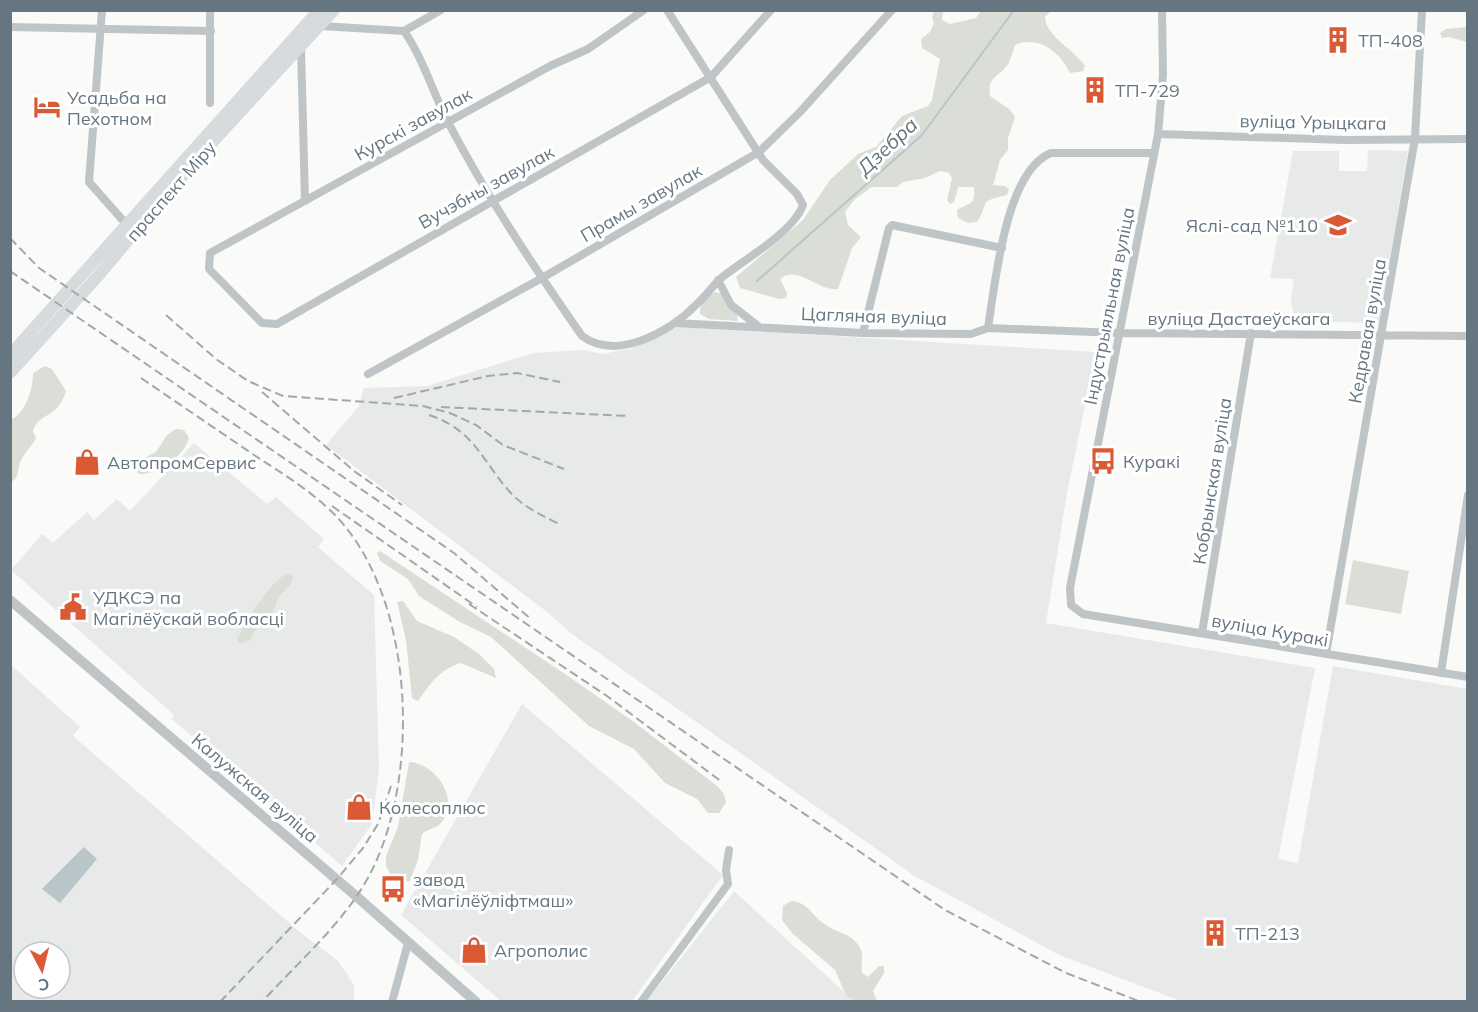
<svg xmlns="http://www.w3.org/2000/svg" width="1478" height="1012" font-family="Mulish,sans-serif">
	<rect width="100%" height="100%" fill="#fafaf8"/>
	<path fill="#e8e9e9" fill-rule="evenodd" d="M1368,150L1408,151L1379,323L1295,321L1291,300L1294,279L1270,278L1293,151H1339V171H1367Z
		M682,327L1096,352L1067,493L1046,623L1315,668L1278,859L1298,863L1333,666L1467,689V1001L1203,1002L1193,999L1192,1001H1181L1059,955L913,875L569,632L551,615L326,445L359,406L364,388L427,386L533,353L583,350L602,354L630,349L671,329Z
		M194,443L267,504L276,497L324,539L318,547L374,595L379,770L372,824L342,866L172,719L174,715L11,570L42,534L53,543L87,512L94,520L117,499L130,511Z
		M10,664L80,727L73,736L301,933L338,961L354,985V1001H11ZM24,952H60V988H24Z
		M522,704L723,875L632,1001H501L401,915Z
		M734,891L853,1000L852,1002H646Z"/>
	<path fill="#daded7" d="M934,11H943L942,20L950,24L976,18L981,11H1051L1045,17C1046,37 1074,49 1085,66L1083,71L1070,73C1060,52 1039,35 1015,45C1013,51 1011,59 1008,64C999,78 987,75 990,96L1009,109L1015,117L1008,138V150L1000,160L993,185L1005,186L1009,189L1007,195C976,202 991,201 977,222L968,223L958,218L957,210C971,201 975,207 974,187H958L954,202L950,204L947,200L952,178L949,173L940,171L925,178L903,182L897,187H872L855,199L845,212L848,225L861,237L852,248L838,289C819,292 797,264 780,279L787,293L786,298L779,299L740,288L736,277L803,220L830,180L858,154L876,147L902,116L928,106L932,100L940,59L922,48L921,39L930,32L934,23L932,17Z
		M1467,27V42L1449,37L1442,38L1440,33L1446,29Z
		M716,292L722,294L728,307L737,315L738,321L709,319L700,314C699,305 707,295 716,292Z
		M45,366L52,369L66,391C57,420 40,411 33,431L36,438C32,446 25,452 21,460C17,468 20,478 11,482V420C26,412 33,390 33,373Z
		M176,429L184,430L189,438C184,457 157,475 139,474L135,469L136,462L156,452L167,435Z
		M380,551L568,676L634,722L717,786L724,794L726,802L719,813H708L697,799L665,783L634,749L589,726L491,637L460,622L419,596L408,579L380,561L377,553Z
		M1353,560L1409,571L1401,614L1345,604Z
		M289,573L293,576L291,584L278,598L272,614L260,622L249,641L240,643L237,640C243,624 273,577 289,573Z
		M403,601L417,621L454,637L479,654L494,669L496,678L461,663C440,669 430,684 418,701L412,698L406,640L397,602Z
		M409,762C436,763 463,802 439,825C434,829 427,829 422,834L418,860L410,881L402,882L391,875L386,866V856L398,827Z
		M791,901C809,902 812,917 826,925C838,934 854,933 861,950C864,958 860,965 862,973L868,977L879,966H884V973L873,991L877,1001H855L846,995L835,970L792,933L782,920L783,906Z"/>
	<path fill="#b9c5c9" d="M84,847L97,859L60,903L42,889Z"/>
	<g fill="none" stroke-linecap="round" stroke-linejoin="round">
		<path stroke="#b9c5c9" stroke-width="2" d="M757,281L922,135L1014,10"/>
		<path stroke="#bfc4c7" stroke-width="8" d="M102,10L89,182L127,225
			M644,10L588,49L550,66L210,253L209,269L262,323L277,324L711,77L771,10
			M1162,10L1163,75L1158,134L1070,588L1071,605L1083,614L1468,677
			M321,26L404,31L441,10
			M10,27L211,31
			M404,31C423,58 433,93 448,122C487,197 534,267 582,336C618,362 670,331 697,304C707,295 714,283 725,275C747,258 794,231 803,205L797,194L763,160L667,10
			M301,49L305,201
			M210,103V10
			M1158,134L1345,140L1468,139
			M718,280L731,305L758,326
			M675,323L863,333L971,334L988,328L1119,333L1468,336
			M988,328C995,285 1005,171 1051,153H1152
			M863,333L889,228L892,225L1002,248
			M368,374L542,278L759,152L800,112L892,10
			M1202,633L1251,333
			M1326,654L1415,138L1422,10
			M1441,673L1468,495
			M392,1002L408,943
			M641,1002L728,884L726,870L729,850"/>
		<path stroke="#bfc4c7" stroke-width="10" d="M10,600L356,896L476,1002"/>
		<path stroke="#d6dbde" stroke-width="12" d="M10,355L319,10
			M10,373L97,277L196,160L334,10"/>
		<path stroke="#a1a8ae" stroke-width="2" stroke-dasharray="9 4.5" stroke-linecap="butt" d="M10,238L39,268L454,553L532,620
			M10,271L945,910L1066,973L1141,1002
			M166,315L216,359L248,381L283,396L423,406L450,413L476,425L503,445L564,469
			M141,378C179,404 216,429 254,455C280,472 308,489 331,511C415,592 422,775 370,874C345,922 298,962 262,1002
			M262,392L354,471L402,505
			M394,398L488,376L517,373L560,382
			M441,407L628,416
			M429,415C474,430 481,459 509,491C523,507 543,516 561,525
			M332,506L477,607
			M469,604L607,696L722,782
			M220,1002L337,879L363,848L378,824L391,786"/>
	</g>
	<defs>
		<symbol id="building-bare" viewBox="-9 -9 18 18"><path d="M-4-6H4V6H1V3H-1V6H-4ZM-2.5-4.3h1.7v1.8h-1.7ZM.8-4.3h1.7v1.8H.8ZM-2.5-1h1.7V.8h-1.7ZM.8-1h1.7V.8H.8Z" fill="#db5a36" stroke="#fff" stroke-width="2.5" paint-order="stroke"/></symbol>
		<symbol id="hotel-bare" viewBox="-9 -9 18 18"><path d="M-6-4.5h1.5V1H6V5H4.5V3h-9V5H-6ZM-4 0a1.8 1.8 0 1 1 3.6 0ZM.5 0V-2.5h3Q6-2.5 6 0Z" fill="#db5a36" stroke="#fff" stroke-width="2.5" paint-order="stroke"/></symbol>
		<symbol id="school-bare" viewBox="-9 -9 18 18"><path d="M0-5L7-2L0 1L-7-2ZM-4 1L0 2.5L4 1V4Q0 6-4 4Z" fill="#db5a36" stroke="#fff" stroke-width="2.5" paint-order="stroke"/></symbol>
		<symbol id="bus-bare" viewBox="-9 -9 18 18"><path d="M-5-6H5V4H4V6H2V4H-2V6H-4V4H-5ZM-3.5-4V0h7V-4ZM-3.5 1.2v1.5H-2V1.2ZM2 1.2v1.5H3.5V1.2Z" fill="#db5a36" stroke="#fff" stroke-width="2.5" paint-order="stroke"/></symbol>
		<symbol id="shop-bare" viewBox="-9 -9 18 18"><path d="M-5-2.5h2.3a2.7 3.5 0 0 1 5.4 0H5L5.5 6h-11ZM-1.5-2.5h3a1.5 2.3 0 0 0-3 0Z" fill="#db5a36" stroke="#fff" stroke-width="2.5" paint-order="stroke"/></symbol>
		<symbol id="civic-bare" viewBox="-9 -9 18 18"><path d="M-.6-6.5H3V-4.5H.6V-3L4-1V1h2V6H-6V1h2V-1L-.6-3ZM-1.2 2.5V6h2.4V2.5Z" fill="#db5a36" stroke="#fff" stroke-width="2.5" paint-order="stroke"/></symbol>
	</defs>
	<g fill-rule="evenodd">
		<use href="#building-bare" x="1319" y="21" width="38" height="38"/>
		<use href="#building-bare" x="1076" y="71" width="38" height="38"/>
		<use href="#hotel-bare" x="28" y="88" width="38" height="38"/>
		<use href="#school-bare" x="1319" y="206" width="38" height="38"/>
		<use href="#bus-bare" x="1084" y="442" width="38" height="38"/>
		<use href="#shop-bare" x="68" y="443" width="38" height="38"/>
		<use href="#civic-bare" x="54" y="588" width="38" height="38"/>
		<use href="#shop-bare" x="340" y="788" width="38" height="38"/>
		<use href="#bus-bare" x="374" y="870" width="38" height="38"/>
		<use href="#building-bare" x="1196" y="914" width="38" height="38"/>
		<use href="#shop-bare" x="455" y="931" width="38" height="38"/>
	</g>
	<g text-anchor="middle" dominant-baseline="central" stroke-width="6" stroke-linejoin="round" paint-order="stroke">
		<g font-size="18" fill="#667681" stroke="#fff" text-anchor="start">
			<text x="1358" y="40">ТП-408</text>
			<text x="1115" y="90">ТП-729</text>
			<text x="67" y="97">Усадьба на<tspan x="67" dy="21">Пехотном</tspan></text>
			<text x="1318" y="225" text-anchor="end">Яслі-сад №110</text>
			<text x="1123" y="461">Куракі</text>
			<text x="107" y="462">АвтопромСервис</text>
			<text x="93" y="597">УДКСЭ па<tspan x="93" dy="21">Магілёўскай вобласці</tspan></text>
			<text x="379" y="807">Колесоплюс</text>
			<text x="413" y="879">завод<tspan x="413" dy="21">«Магілёўліфтмаш»</tspan></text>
			<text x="1235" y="933">ТП-213</text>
			<text x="494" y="950">Агрополис</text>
		</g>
		<g font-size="18" fill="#667681" stroke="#fff">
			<text transform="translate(1313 122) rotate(1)">вуліца Урыцкага</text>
			<text transform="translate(413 124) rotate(-29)">Курскі завулак</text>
			<text transform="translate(486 187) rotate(-29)">Вучэбны завулак</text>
			<text transform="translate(171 191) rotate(-49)">праспект Міру</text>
			<text transform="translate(641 203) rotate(-30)">Прамы завулак</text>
			<text transform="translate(1109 306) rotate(-79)">Індустрыяльная вуліца</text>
			<text transform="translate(874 316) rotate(2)">Цагляная вуліца</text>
			<text x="1239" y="318">вуліца Дастаеўскага</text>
			<text transform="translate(1367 331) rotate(-80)">Кедравая вуліца</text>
			<text transform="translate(1212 481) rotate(-81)">Кобрынская вуліца</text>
			<text transform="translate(1270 630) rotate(10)">вуліца Куракі</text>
			<text transform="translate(255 788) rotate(40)">Калужская вуліца</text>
		</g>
		<g font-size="20" font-style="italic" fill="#60747b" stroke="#fff">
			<text transform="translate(887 146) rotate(-43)">Дзебра</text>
		</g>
	</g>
	<rect width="1478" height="1012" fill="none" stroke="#667681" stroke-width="24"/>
	<g transform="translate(42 970) rotate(173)"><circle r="28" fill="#ffffff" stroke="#c2c8cd" stroke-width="1.5"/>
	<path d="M0-4.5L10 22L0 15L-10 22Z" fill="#db5a36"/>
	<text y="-9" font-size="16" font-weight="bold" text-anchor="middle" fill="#667681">С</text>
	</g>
</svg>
